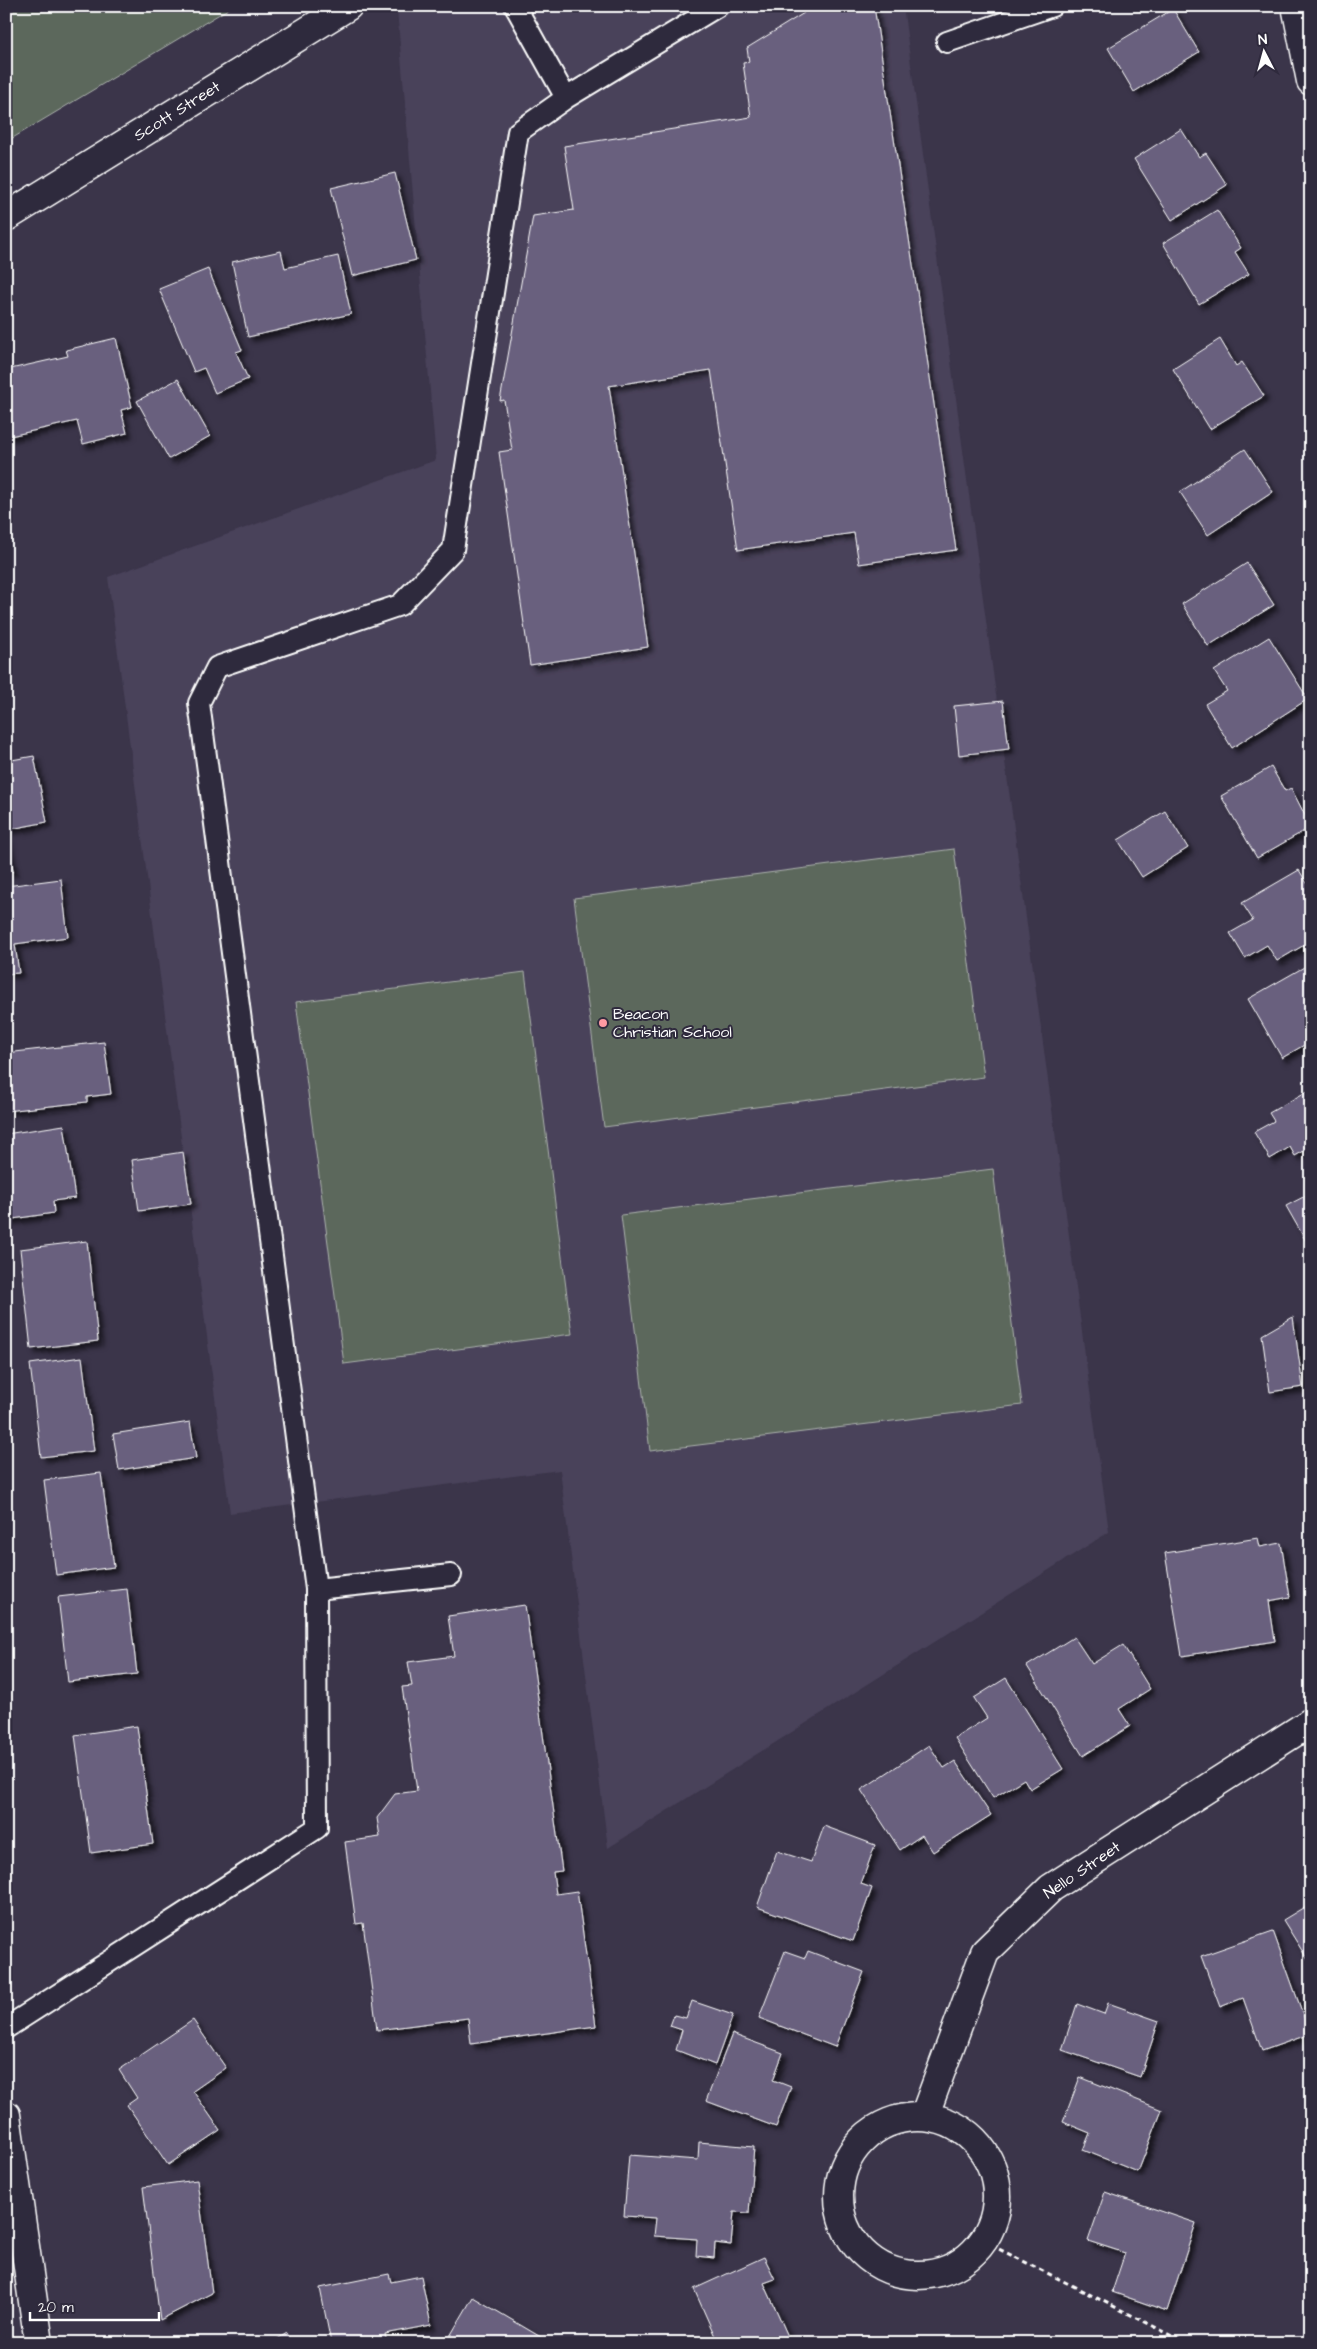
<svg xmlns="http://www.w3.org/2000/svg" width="1317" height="2349" font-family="'Architects Daughter',sans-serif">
	<defs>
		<filter id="shadow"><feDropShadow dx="4.5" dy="4.5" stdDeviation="2.5" flood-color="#0009"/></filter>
	</defs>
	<rect width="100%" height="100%" fill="#3b354a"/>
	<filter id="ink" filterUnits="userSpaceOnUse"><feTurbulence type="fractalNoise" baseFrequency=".02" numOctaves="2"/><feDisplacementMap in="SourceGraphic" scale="10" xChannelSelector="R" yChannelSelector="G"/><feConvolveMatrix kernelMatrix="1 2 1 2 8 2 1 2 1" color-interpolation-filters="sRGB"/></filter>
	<g filter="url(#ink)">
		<path fill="#49425a" d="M403,6H903L1109,1532L608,1848L560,1470L230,1513L108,577L436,460L397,10Z"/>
		<path fill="#5b675c" stroke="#adb3ae" d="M6,6H233L6,142Z
			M954,849L984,1077L604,1127L574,898Z
			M525,972L572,1334L344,1364L296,1002Z
			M993,1169L1022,1405L650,1451L621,1215Z"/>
		<path fill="#69607e" stroke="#fff" filter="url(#shadow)" d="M803,6H874L956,550L859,564L854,533L738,550L711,370L609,386L648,647L530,665L499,452L512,450L504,400L500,401L533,216L574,210L564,146L751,117L743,63L749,62L747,48L804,13Z
			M1173,9L1199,52L1134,92L1108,48Z
			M1181,129L1199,157L1206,153L1227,185L1172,220L1134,159Z
			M395,173L416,260L352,276L331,188Z
			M1217,210L1241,248L1235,252L1249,274L1199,304L1163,243Z
			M281,251L285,268L338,256L351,314L248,337L232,262Z
			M208,269L242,350L236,352L248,379L215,393L204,368L194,372L159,289Z
			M116,338L132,407L121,410L127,433L83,444L77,421L6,437V370L68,356L66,350Z
			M1220,339L1236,366L1242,362L1264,396L1210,429L1173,369Z
			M178,379L210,436L169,459L137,401Z
			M1245,449L1273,492L1208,535L1180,492Z
			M1247,563L1274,605L1208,646L1182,604Z
			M1269,637L1308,699L1232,748L1205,704L1227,691L1214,671Z
			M1003,701L1009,749L959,755L954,706Z
			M34,756L47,822L6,830V761Z
			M1271,767L1285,791L1291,788L1311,827L1257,858L1221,796Z
			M1165,811L1188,848L1142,877L1118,840Z
			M6,835L13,871L6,872Z
			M1299,870L1311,890V941L1277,961L1267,945L1245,958L1230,933L1253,920L1242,903Z
			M61,879L68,937L15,944L19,973L6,974V886Z
			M1306,966L1311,974V1041L1282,1058L1248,999Z
			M104,1042L111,1094L87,1097V1102L6,1111V1053Z
			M1311,1089V1147L1295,1156L1290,1147L1270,1159L1254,1132L1274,1121L1269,1113Z
			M64,1125L75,1198L53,1201L54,1213L6,1220V1134Z
			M183,1152L191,1204L139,1211L132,1160Z
			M1311,1193V1250L1286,1206Z
			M87,1241L98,1341L31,1349L20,1249Z
			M1293,1317L1303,1387L1270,1392L1262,1335Z
			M82,1357L94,1451L41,1457L30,1364Z
			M190,1422L196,1458L119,1470L113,1434Z
			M101,1473L114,1567L56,1575L44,1480Z
			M1258,1538L1260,1547L1281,1543L1290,1597L1269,1601L1275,1641L1182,1656L1165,1553Z
			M127,1589L137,1674L68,1682L58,1597Z
			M525,1605L562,1871L553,1872L556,1894L577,1891L596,2026L471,2044L468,2018L377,2030L363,1923L356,1924L345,1842L380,1837L377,1818L395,1794L417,1791L402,1687L412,1686L408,1662L454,1656L448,1616Z
			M1074,1637L1092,1664L1123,1645L1150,1689L1119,1709L1130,1726L1083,1756L1027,1666Z
			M1006,1678L1063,1769L1030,1789L1024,1779L993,1798L955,1738L987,1718L974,1698Z
			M137,1726L153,1844L91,1853L75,1735Z
			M929,1745L944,1768L955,1761L991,1815L933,1852L922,1835L900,1850L861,1790Z
			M824,1826L875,1845L861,1884L872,1888L853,1941L757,1907L777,1851L811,1862Z
			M1311,1903V1965L1283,1920Z
			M1273,1931L1310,2034L1262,2051L1243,1998L1220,2007L1201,1956Z
			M785,1951L805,1958L808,1951L864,1972L835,2047L759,2018Z
			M692,2001L733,2015L715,2065L676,2050L682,2030L670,2026L674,2015L686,2018Z
			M1108,2003L1159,2021L1140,2077L1062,2050L1077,2004L1104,2014Z
			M193,2020L226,2068L193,2091L220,2130L168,2165L127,2105L137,2098L119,2070Z
			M732,2034L783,2053L773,2080L791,2087L776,2127L706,2101Z
			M1080,2077L1162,2110L1138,2172L1083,2150L1090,2133L1063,2122Z
			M699,2142L754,2147L749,2213L734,2212L731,2245L715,2243L714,2258L696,2256L697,2239L654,2236L656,2218L624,2216L629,2155L698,2160Z
			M197,2180L212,2293L160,2320L143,2187Z
			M1105,2192L1196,2223L1167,2311L1112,2292L1125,2253L1088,2241Z
			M764,2257L775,2279L764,2283L791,2343H718L694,2289Z
			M389,2274L391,2282L421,2276L431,2325L385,2334L387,2343H331L320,2288Z
			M473,2297L544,2339L542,2343H446Z
			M287,2333L292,2343H271Z"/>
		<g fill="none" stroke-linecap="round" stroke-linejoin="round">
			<defs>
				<path id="lane" d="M947,42L1052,6
					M566,98L718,6
					M316,1589L451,1575
					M6,2028L317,1828L316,1589L199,703L217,667L400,605L453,550L518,132L566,98L515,6"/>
				<path id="street" d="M1296,6L1311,81
					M6,2115L39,2343
					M924,2117L985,1952L1051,1888L1311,1722
					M839 2196a79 79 0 1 1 158 0a79 79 0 1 1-158 0Z"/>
				<path id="secondary" d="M6,217L348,6"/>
			</defs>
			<use href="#lane" stroke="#fff" stroke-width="24"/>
			<use href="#street" stroke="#fff" stroke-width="31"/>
			<use href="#secondary" stroke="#fff" stroke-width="31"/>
			<path stroke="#fff" stroke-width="3" stroke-dasharray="5 4" stroke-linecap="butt" d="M983,2241L1187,2343"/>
			<use href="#lane" stroke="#2f2a3d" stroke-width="20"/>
			<use href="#street" stroke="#2f2a3d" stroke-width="28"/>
			<use href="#secondary" stroke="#2f2a3d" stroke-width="28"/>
		</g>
	</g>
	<circle fill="#ff9aa2" stroke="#2f2a3d" stroke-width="2" cx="603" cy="1023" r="5"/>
	<g text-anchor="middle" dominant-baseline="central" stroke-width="4" stroke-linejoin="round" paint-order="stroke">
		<g font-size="16" fill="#fff" stroke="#2f2a3d">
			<text transform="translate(177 111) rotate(-32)">Scott Street</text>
			<text transform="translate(1082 1870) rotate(-34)">Nello Street</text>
		</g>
		<g font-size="16" fill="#fff" stroke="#2f2a3d" text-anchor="start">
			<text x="613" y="1014">Beacon<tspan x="613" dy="18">Christian School</tspan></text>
		</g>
	</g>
	<rect width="1317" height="2349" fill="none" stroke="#2f2a3d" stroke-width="25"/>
	<rect x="12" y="12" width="1292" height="2324" fill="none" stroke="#fff" stroke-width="2" filter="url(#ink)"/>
	<g transform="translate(1264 52) rotate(354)" stroke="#2f2a3d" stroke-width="4" paint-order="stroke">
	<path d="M0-4L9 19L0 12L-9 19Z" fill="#ffffff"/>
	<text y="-8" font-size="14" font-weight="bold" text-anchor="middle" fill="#ffffff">N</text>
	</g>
	<path d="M30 2312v8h129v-8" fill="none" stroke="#ffffff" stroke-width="2.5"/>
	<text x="38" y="2312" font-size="15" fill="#ffffff" stroke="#2f2a3d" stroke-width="4" paint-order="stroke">20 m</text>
</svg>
